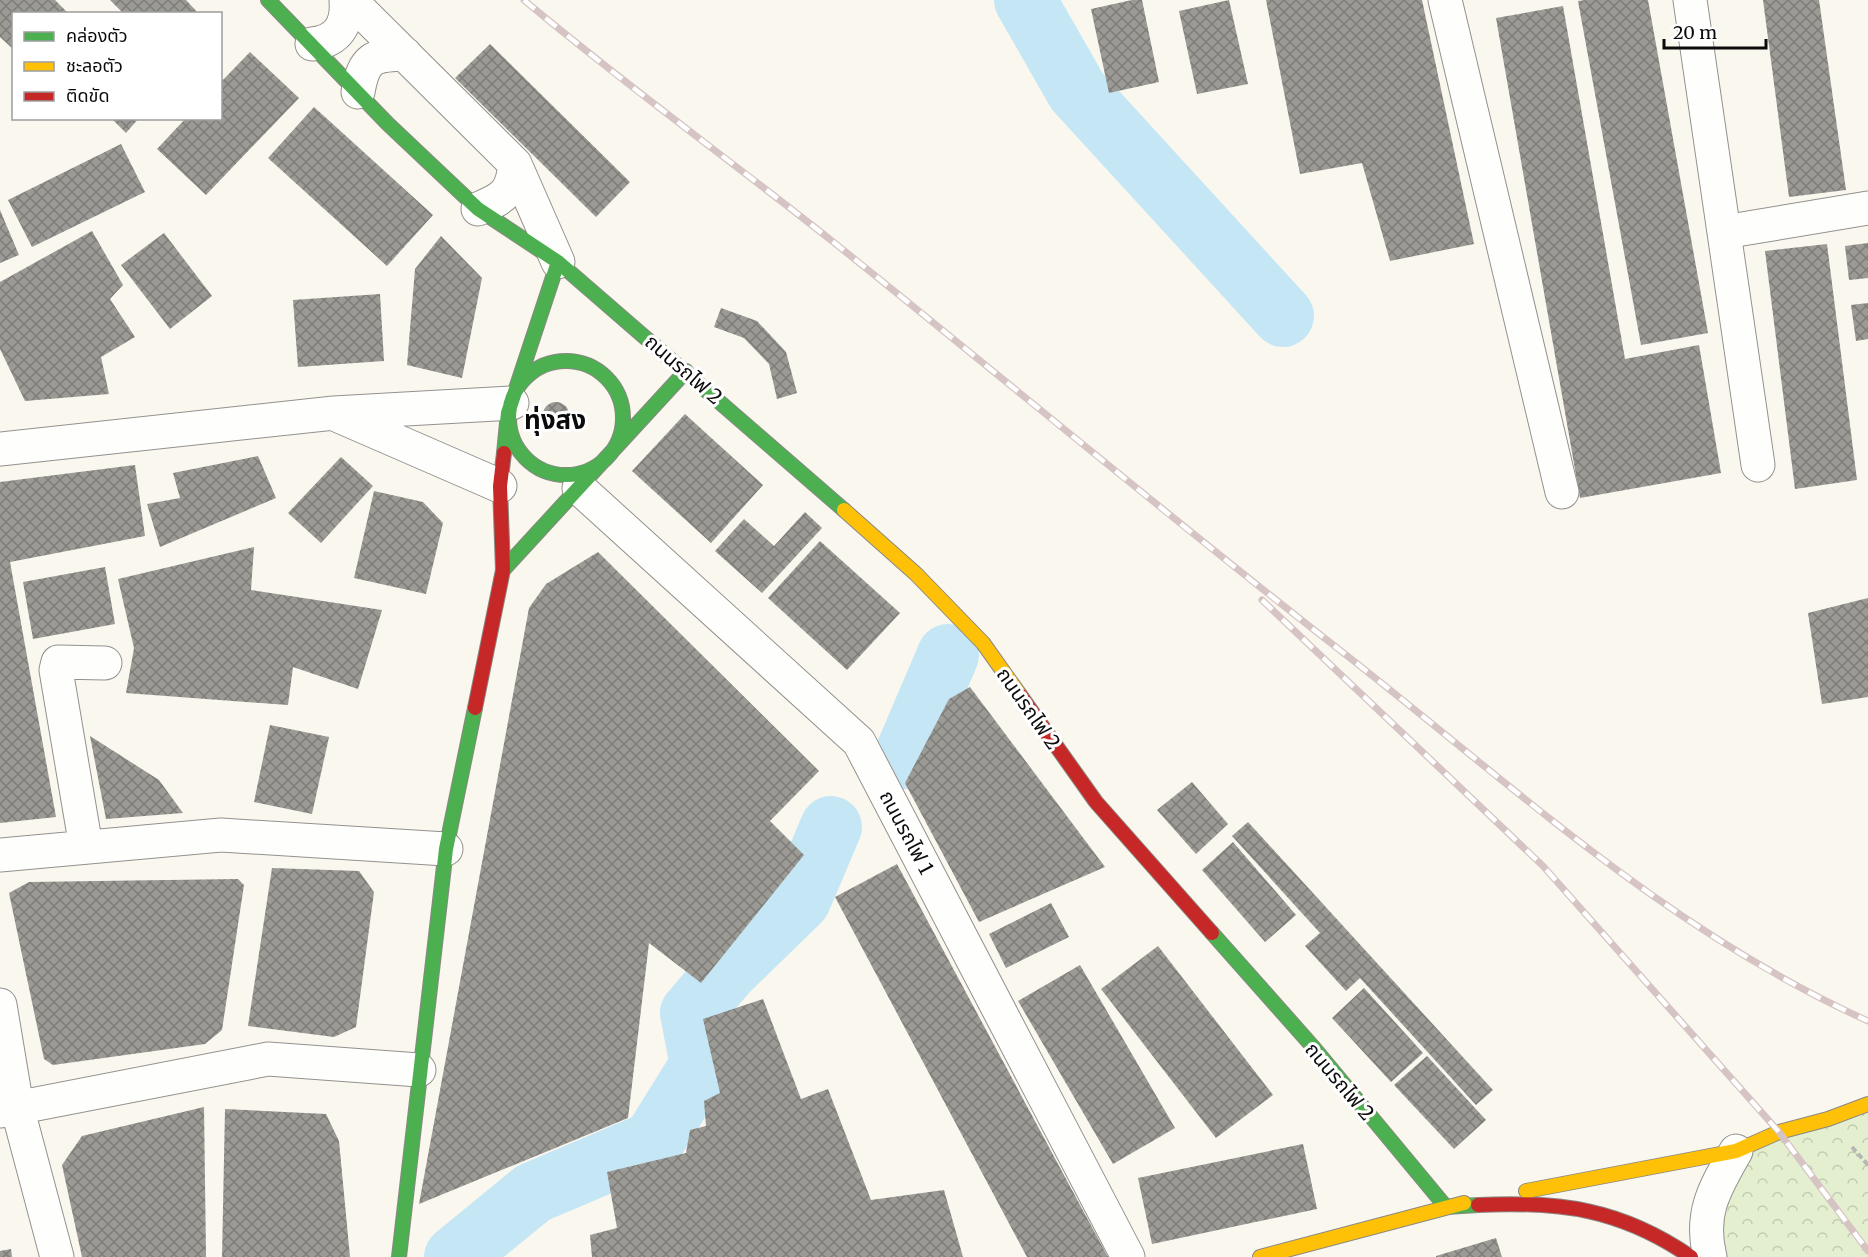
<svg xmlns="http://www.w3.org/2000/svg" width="1868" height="1257" font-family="Merriweather,'Noto Sans Thai',serif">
	<defs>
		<pattern id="park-crowns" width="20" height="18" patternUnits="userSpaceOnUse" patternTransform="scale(1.5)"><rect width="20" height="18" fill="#e3efcf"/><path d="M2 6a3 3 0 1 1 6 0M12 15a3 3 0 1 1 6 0" fill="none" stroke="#c1ccb0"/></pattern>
		<pattern id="building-cross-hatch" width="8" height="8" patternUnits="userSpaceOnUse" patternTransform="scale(1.5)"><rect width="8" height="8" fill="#9c9a95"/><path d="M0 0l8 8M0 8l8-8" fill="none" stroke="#7d7c78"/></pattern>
	</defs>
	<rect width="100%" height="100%" fill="#faf7ef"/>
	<path fill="url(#park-crowns)" d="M1868,1104V1257H1710L1736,1151Z"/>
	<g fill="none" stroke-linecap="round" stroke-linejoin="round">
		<path stroke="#c5e6f5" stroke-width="62" d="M1025,0L1077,91L1283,316
			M904,758L948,655
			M455,1257L533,1193L653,1142L701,1065L691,1013L727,971L800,900L831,827"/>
	</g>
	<path fill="url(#building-cross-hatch)" d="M0,0H55L69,14H14V50L0,37Z
		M110,0H186L199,14H124Z
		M1132,0H1142L1159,82L1109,93L1091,9Z
		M1229,0L1248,84L1197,94L1179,11Z
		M1266,0H1422L1474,244L1390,261L1362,163L1300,174Z
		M1585,0H1648L1708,333L1641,345L1578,1Z
		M1763,0H1819L1846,190L1789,197Z
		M1563,6L1625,359L1699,345L1721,473L1580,498L1496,18Z
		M490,44L630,182L596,217L455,78Z
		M250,52L299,98L206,195L157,149L186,118H220V83Z
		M314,107L433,215L387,266L268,158Z
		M111,118H139L126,133Z
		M121,144L145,192L32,247L8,200Z
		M0,210L19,255L0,263Z
		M92,231L123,285L110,299L135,337L101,357L109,394L25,401L0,349V282Z
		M164,233L212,296L170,329L121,265Z
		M441,236L482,278L462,378L407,365L415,269Z
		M1868,243V278L1849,280L1845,246Z
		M1827,244L1857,480L1795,489L1765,251Z
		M380,294L384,361L298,367L293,300Z
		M1868,303V339L1856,341L1851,305Z
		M721,308L757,321L786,352L797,393L777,399L769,364L744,338L714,327Z
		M543 415a13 13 0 1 1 26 0a13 13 0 1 1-26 0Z
		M685,414L763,485L711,543L632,471Z
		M258,456L276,498L160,547L147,504L180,498L173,473Z
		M341,457L373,486L321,543L288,513Z
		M135,465L145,536L10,562L56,817L0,823V482Z
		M374,491L423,502L443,523L426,594L354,578Z
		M805,512L822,528L762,593L715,551L744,519L774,546Z
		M820,541L900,613L847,670L768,598Z
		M254,547L251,590L382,610L358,689L293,667L288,705L126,693L134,648L118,579Z
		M598,552L819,771L770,821L804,855L701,983L649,943L628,1118L419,1204L529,608L546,584Z
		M105,567L115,624L33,639L23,582Z
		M1868,598V697L1822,704L1808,613Z
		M970,687L1105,867L979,922L905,783L949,699Z
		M270,725L329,737L312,814L254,802Z
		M90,736L159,780L183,813L106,819Z
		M1192,782L1228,824L1196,854L1157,810Z
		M1248,822L1493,1090L1476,1105L1360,978L1346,991L1305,946L1320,933L1232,836Z
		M1233,842L1296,915L1265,942L1202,870Z
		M897,864L1108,1257H1027L835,897Z
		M272,868L359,871L374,892L356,1027L334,1037L248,1026Z
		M238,879L244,885L222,1030L205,1044L53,1065L44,1059L9,893L29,882Z
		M1051,903L1069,937L1006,968L989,934Z
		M1158,946L1273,1095L1216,1138L1101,989Z
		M1080,965L1175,1128L1113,1164L1018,1001Z
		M1364,988L1423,1053L1391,1082L1332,1018Z
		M763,999L801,1099L828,1089L871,1200L944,1190L963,1257H592L590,1235L617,1228L607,1172L686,1153L690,1130L706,1126L704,1101L720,1093L703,1019Z
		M1427,1056L1486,1120L1454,1149L1394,1085Z
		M204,1107L206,1257H82L62,1165L82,1136Z
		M225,1109L326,1114L339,1141L350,1257H222Z
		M1303,1144L1317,1209L1152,1244L1138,1178Z
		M1496,1238L1502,1257H1436V1256Z
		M11,1249L12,1257H0V1251Z"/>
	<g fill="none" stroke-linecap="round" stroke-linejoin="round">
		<defs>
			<path id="street" d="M350,0L515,164L558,262
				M1445,0L1562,492
				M1690,0L1758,465
				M312,44C338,41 348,25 346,0
				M358,92C364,58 372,55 405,54
				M478,209C504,198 512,193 515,164
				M1724,232L1868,208
				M339,416L500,486
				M0,449L334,413L512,403
				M579,488L859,742L1128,1257
				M86,847L56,670L58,662L105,663
				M0,855L221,835L446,849
				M0,1005L17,1107L57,1257
				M0,1111L268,1059L419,1070
				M1710,1257C1699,1213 1715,1188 1736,1151"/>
			<path id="fast" d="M268,0L388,124L478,209L558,262L844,510
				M509 418a57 57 0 1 1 114 0a57 57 0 1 1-114 0Z
				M504,453L508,413L558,262
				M503,570L686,371
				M1212,933L1314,1048L1446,1207L1478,1205
				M399,1257L446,849L475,708"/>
			<path id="slow" d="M844,510L916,574L983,643L1020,695
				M1526,1191L1736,1151L1779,1132L1828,1119L1868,1104
				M1260,1257L1464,1203"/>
			<path id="jam" d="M1020,695L1096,802L1212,933
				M475,708L503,570L500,486L504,453
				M1478,1205C1561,1201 1621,1209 1691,1257"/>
		</defs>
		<use href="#street" stroke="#93918e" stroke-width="35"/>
		<use href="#fast" stroke="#898884" stroke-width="16"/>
		<use href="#slow" stroke="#898884" stroke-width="16"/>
		<use href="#jam" stroke="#898884" stroke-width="16"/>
		<path stroke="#b7b6b5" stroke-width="4" stroke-dasharray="6 3" stroke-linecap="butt" d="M1852,1147L1868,1165"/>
		<use href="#street" stroke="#fefefd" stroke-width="33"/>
		<use href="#fast" stroke="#4caf50" stroke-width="14"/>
		<use href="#slow" stroke="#ffc107" stroke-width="14"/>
		<use href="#jam" stroke="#c62828" stroke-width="14"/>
		<defs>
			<path id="rail" d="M524,0C624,84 730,160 832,241C1002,377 1169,517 1341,651C1514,786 1665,929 1868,1021
				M1262,600L1543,866L1779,1132L1868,1251"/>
		</defs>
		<use href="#rail" stroke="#d6c4c4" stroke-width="7"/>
		<use href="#rail" stroke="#fff" stroke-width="4.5" stroke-dasharray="14" stroke-linecap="butt"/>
	</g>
	<g text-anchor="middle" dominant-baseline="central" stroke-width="6" stroke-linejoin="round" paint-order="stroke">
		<g font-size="20" fill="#0b0b0b" stroke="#fff">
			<text transform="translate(684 369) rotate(41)">ถนนรถไฟ 2</text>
			<text transform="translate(1029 708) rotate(55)">ถนนรถไฟ 2</text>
			<text transform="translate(907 832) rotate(62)">ถนนรถไฟ 1</text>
			<text transform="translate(1340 1081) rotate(50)">ถนนรถไฟ 2</text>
		</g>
		<g font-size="26" font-weight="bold" fill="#0b0b0b" stroke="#fff">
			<text x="555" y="419">ทุ่งสง</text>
		</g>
	</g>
	<rect x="12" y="12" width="210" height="108" fill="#ffffff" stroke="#9d9d9d" stroke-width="1.5"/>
	<rect x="24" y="32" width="30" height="9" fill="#4caf50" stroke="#9d9d9d" stroke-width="1.5"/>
	<text x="66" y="42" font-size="18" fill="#0b0b0b">คล่องตัว</text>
	<rect x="24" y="62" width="30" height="9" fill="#ffc107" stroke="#9d9d9d" stroke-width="1.5"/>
	<text x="66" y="72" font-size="18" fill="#0b0b0b">ชะลอตัว</text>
	<rect x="24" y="92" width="30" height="9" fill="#c62828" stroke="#9d9d9d" stroke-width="1.5"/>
	<text x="66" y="102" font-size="18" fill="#0b0b0b">ติดขัด</text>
	<path d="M1664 39v9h102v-9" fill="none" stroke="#0b0b0b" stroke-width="3"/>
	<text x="1673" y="39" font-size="18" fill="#0b0b0b" stroke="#ffffff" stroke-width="4.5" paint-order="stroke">20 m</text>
</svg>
